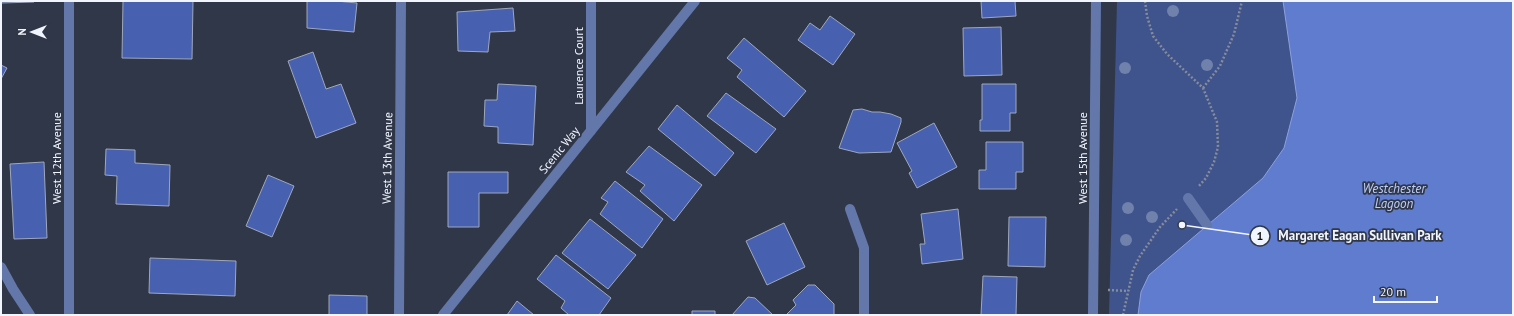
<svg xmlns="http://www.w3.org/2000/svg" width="1514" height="316" font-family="'PT Sans',sans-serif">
	<rect width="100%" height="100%" fill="#303748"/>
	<path fill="#3f538c" d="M1117,1H1327L1319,157L1181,315H1109Z"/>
	<path fill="#607cce" stroke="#8ca0dc" d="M1283,1H1513V315H1138L1141,292L1149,275L1263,178L1284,148L1297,98Z"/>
	<path fill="#4761b0" stroke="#9fa7bc" d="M1,1H34V2L1,3Z
		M123,1H193L192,59L122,58Z
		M307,1H336L357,3L354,32L307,28Z
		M981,1H1015L1016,16L982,18Z
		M513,8L515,31L490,32L488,52L458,51L457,12Z
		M830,16L855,34L833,65L798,40L810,23L820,30Z
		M1001,27L1002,75L964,76L963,28Z
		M744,38L806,91L784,117L737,77L742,70L727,58Z
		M313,52L326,89L341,84L356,123L316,138L288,61Z
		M1,65L7,68L1,79Z
		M498,84L536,86L533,145L498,143V127L484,126L485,100H497Z
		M982,84H1016V113H1010V131H980V120H982Z
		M726,93L776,129L756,153L707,116Z
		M677,105L734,153L715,176L658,129Z
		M862,109L872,112H880L891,114L901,118V122L891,152L859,153L839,148L853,110Z
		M934,123L957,167L917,188L909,173L912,171L897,143Z
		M986,142H1023V172H1016V189H979V170H986Z
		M649,146L702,185L674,221L640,191L645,185L626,172Z
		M106,149L135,150V163L170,165L169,206L116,204L117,176L105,175Z
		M44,162L47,238L14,239L10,164Z
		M448,172H508V193H479V227H448Z
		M268,175L294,186L272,237L246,226Z
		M615,181L663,219L642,248L600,214L608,202L601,198Z
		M958,209L963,259L922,264L920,244H925L921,214Z
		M1009,217H1046L1045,267L1008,266Z
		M590,219L636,255L608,289L562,253Z
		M784,223L805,267L767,285L746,241Z
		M556,255L611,298L599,315H569L561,308L565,301L537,279Z
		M150,258L236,261L235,296L149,293Z
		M983,276L1017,277L1016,315H981Z
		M808,285H815L834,304V315H786L796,305L793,300Z
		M329,295L367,296V315H329Z
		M748,297L755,298L773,315H732Z
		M517,301L534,315H507Z
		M692,311H715V315H692Z"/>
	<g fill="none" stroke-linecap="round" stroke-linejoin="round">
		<path stroke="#878c9a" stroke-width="2.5" stroke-dasharray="2 2" stroke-linecap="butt" d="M1145,1L1147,16L1153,36L1167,54L1203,88L1217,122L1218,147L1214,162L1206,178L1198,187
			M1203,88L1220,66L1234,34L1242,1
			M1108,290L1128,291
			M1123,315L1133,270L1140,256L1160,227L1177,209"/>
		<path stroke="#6377ab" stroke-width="10" d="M1188,198L1207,225"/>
		<path stroke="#6377ab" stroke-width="10" d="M69,1V315
			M591,1V131
			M850,209L864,248V315
			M1,267L13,289L30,315
			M399,315L401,1
			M443,315L695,1
			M1093,315L1096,1"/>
	</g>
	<g fill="#7081ac">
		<circle cx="1173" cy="11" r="6"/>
		<circle cx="1207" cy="65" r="6"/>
		<circle cx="1125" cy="68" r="6"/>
		<circle cx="1128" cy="208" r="6"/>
		<circle cx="1152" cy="217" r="6"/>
		<circle cx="1126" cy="240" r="6"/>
	</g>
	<g text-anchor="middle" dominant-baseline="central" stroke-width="3.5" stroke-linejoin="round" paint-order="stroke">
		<g font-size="12" fill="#f1f5fe" stroke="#303748">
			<text transform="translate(578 66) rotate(-90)">Laurence Court</text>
			<text transform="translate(559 150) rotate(-51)">Scenic Way</text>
			<text transform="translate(56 158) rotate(-90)">West 12th Avenue</text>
			<text transform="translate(387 158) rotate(-89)">West 13th Avenue</text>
			<text transform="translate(1082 158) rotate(-90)">West 15th Avenue</text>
		</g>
		<g font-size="13" font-style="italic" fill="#bdcef9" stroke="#303748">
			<text x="1394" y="188">Westchester<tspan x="1394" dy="15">Lagoon</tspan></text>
		</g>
	</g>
	<path fill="none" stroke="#f1f5fe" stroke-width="1.5" d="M1182 225L1260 236"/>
	<g fill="#f1f5fe" stroke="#303748" stroke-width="1.5">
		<circle cx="1182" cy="225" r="4"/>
		<circle cx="1260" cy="236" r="10"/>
	</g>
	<g font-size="12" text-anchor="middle" font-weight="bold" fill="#111">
		<text x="1260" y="240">1</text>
	</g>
	<g font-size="13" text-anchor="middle" font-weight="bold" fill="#f1f5fe" stroke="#303748" stroke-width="3.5" stroke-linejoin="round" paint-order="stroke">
		<text x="1360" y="240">Margaret Eagan Sullivan Park</text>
	</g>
	<rect width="1514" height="316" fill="none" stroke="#f1f5fe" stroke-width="4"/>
	<g transform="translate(32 32) rotate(270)" stroke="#303748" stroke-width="3" paint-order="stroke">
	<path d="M0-3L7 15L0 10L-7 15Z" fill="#f1f5fe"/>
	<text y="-6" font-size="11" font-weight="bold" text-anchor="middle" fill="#f1f5fe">N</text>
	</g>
	<path d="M1374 296v6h63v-6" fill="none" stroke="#f1f5fe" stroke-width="2"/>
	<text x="1380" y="296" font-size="12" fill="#f1f5fe" stroke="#303748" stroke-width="3" paint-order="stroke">20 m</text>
</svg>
